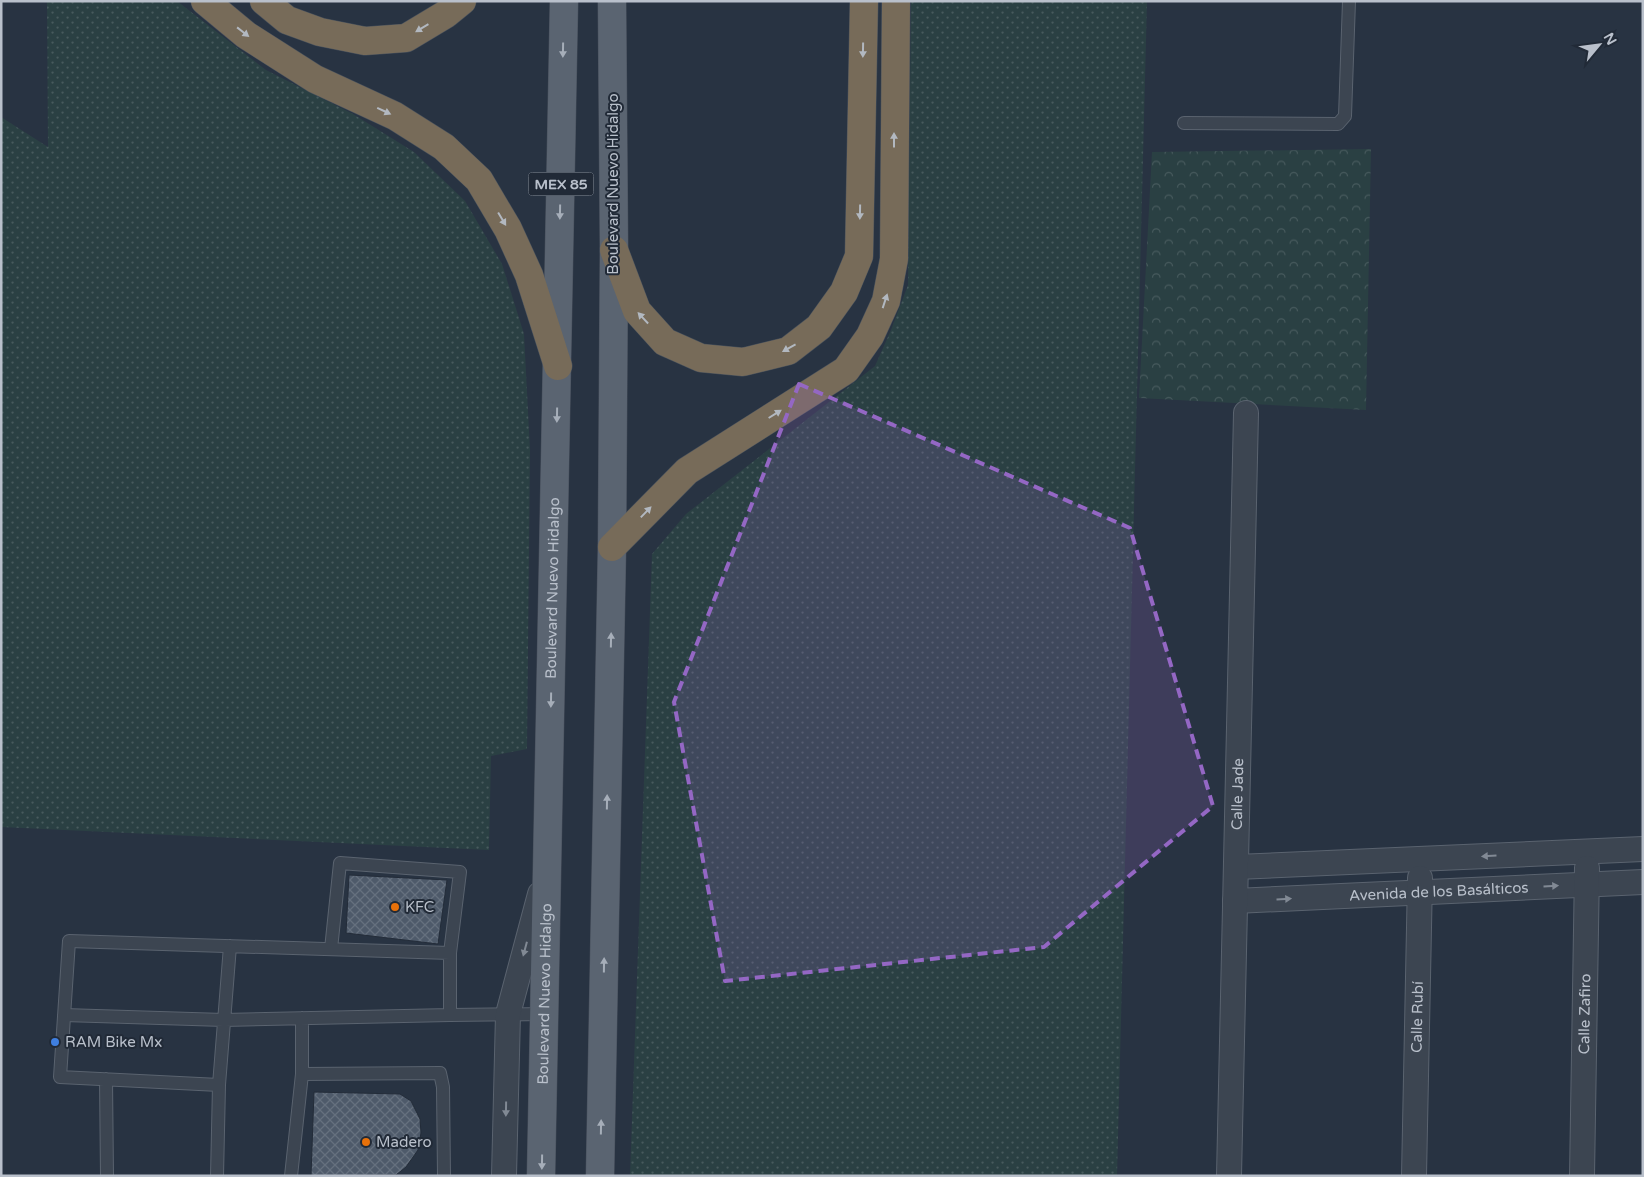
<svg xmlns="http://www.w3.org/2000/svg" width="1644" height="1177" font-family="'Varela Round',sans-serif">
	<defs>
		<pattern id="grass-dots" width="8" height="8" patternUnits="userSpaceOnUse" patternTransform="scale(1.25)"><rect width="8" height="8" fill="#2a4043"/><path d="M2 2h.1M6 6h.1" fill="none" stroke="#475a5d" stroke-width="1.8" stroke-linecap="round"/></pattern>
		<pattern id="park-crowns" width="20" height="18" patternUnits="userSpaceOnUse" patternTransform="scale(1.25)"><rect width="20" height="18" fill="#2a4043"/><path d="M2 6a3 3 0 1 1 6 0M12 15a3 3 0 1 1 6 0" fill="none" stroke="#475a5d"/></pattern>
		<pattern id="building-cross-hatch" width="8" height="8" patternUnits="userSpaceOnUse" patternTransform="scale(1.25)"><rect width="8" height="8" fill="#4e5a6a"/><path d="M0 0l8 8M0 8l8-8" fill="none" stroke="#65707e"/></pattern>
	</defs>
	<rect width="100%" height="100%" fill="#283342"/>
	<path fill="url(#grass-dots)" d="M47,1H177L266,70L353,114L414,152L465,201L502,264L524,334L530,450L527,749L491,756L489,850L1,827V117L48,147Z
		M911,1H1147L1117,1176H630L652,554L686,514L875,366L891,330L908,285Z"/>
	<path fill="url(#park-crowns)" d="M1371,149L1366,410L1139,398L1152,152Z"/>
	<path fill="url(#building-cross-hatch)" stroke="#232c39" d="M349,875L447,880L438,944L346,933Z
		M314,1092L400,1094L411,1101L420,1119L421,1133L418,1150L406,1167L396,1175L311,1176Z"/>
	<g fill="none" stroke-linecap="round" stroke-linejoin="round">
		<defs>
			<path id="lane" d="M1184,123L1338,124L1345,116L1349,1
				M230,946L219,1085L60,1077L69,941L450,953V1015L545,1014
				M331,949L340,863L460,872L450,953
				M64,1015L224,1020L450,1015
				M302,1074L440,1073L443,1087L444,1176
				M106,1079L107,1176
				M217,1176L219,1085
				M291,1176L302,1074V1018"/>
			<g id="street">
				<path d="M1236,867L1643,849"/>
				<path id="s1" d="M1235,901L1643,882"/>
				<path d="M504,1176L508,1014L540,894"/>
				<path id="s2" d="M1229,1176L1246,413"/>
				<path id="s3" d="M1414,1176L1420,878"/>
				<path id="s4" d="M1582,1176L1587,868"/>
			</g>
			<g id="primary">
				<path id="s5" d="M541,1176L564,1"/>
				<path d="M600,1176L612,547L614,250L612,1"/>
			</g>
			<path id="highway" d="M205,1L246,35L315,79L395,116L444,147L479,180L508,229L529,275L558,366
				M264,1L287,20L320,32L365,41L406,38L446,14L462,1
				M614,250L637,311L665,342L701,358L743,362L788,351L819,327L844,292L859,256L864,1
				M612,547L687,471L846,370L870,336L886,301L894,259L896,1"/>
		</defs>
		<use href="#lane" stroke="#5a636f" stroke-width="14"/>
		<use href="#street" stroke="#5a636f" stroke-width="26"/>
		<use href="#primary" stroke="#464e5b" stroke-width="29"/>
		<use href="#highway" stroke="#47505c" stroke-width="29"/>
		<use href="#lane" stroke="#3c4551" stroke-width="12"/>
		<use href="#street" stroke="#3c4551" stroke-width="24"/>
		<use href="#primary" stroke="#5a6471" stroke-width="28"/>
		<use href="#highway" stroke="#776b59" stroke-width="28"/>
	</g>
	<defs><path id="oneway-solid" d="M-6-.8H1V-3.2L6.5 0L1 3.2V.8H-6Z" transform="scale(1.25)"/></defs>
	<g fill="#b2b8c0">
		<use href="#oneway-solid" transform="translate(422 28) rotate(149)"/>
		<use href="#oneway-solid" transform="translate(243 32) rotate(38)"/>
		<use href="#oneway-solid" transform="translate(863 50) rotate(91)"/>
		<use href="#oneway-solid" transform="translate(384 111) rotate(25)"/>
		<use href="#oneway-solid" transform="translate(894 140) rotate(-90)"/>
		<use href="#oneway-solid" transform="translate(860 212) rotate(91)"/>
		<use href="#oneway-solid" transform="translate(502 219) rotate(59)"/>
		<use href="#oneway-solid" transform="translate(885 301) rotate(-72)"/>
		<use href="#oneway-solid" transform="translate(643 318) rotate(-133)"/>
		<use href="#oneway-solid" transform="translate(789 348) rotate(151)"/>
		<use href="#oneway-solid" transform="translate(775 414) rotate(-32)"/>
		<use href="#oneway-solid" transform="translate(646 512) rotate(-46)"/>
	</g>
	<g fill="#a6aeb9">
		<use href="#oneway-solid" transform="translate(563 50) rotate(91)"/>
		<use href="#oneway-solid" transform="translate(560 212) rotate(91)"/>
		<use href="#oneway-solid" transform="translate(557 415) rotate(91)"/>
		<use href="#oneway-solid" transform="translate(611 640) rotate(-89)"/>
		<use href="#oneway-solid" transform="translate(551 700) rotate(91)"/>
		<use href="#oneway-solid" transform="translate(607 802) rotate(-89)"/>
		<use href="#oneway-solid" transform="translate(604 965) rotate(-89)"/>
		<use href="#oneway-solid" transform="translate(601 1127) rotate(-89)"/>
		<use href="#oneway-solid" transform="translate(542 1162) rotate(91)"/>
	</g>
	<g fill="#818994">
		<use href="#oneway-solid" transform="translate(1489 856) rotate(177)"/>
		<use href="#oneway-solid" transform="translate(1551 886) rotate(-3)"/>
		<use href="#oneway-solid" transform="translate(1284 899) rotate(-3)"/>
		<use href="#oneway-solid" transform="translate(525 949) rotate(105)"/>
		<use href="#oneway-solid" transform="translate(506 1109) rotate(91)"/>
	</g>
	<path fill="#9467c4" fill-opacity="0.2" stroke="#9467c4" stroke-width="4" stroke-dasharray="10 6" stroke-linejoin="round" d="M799,384L1130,528L1213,806L1044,947L725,981L674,702Z"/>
	<g fill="#e8710a" stroke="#212a37" stroke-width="2">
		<circle cx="395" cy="907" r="5"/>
		<circle cx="366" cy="1142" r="5"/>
	</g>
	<circle fill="#3f7fe0" stroke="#212a37" stroke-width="2" cx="55" cy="1042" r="5"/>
	<g text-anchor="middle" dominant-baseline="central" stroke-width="4" stroke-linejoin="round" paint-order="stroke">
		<rect fill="#212a37" stroke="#8b939f" stroke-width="1" x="528.5" y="172.5" width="65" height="23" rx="4"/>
		<g font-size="14" font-weight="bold" fill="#b9c0cb">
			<text x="561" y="184">MEX 85</text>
		</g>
		<g font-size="15" fill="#b9c0cb" stroke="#212a37">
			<text transform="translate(613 184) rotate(-90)">Boulevard Nuevo Hidalgo</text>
			<text stroke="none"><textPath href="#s5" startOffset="588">Boulevard Nuevo Hidalgo</textPath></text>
			<text stroke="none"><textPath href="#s2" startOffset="382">Calle Jade</textPath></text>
			<text stroke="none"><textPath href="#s1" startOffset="204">Avenida de los Basálticos</textPath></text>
			<text stroke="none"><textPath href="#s5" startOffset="182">Boulevard Nuevo Hidalgo</textPath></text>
			<text stroke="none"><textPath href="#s4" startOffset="162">Calle Zafiro</textPath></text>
			<text stroke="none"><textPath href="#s3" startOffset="159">Calle Rubí</textPath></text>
		</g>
		<g font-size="15" fill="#b9c0cb" stroke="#212a37" text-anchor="start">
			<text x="405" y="907">KFC</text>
			<text x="65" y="1042">RAM Bike Mx</text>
			<text x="376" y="1142">Madero</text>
		</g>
	</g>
	<rect width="1644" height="1177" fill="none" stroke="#b9c0cb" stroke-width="5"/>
	<g transform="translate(1599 45) rotate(61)" stroke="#212a37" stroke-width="4" paint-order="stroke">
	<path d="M0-4L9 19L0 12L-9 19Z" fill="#b9c0cb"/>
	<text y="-8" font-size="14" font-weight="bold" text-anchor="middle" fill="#b9c0cb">N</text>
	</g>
</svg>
